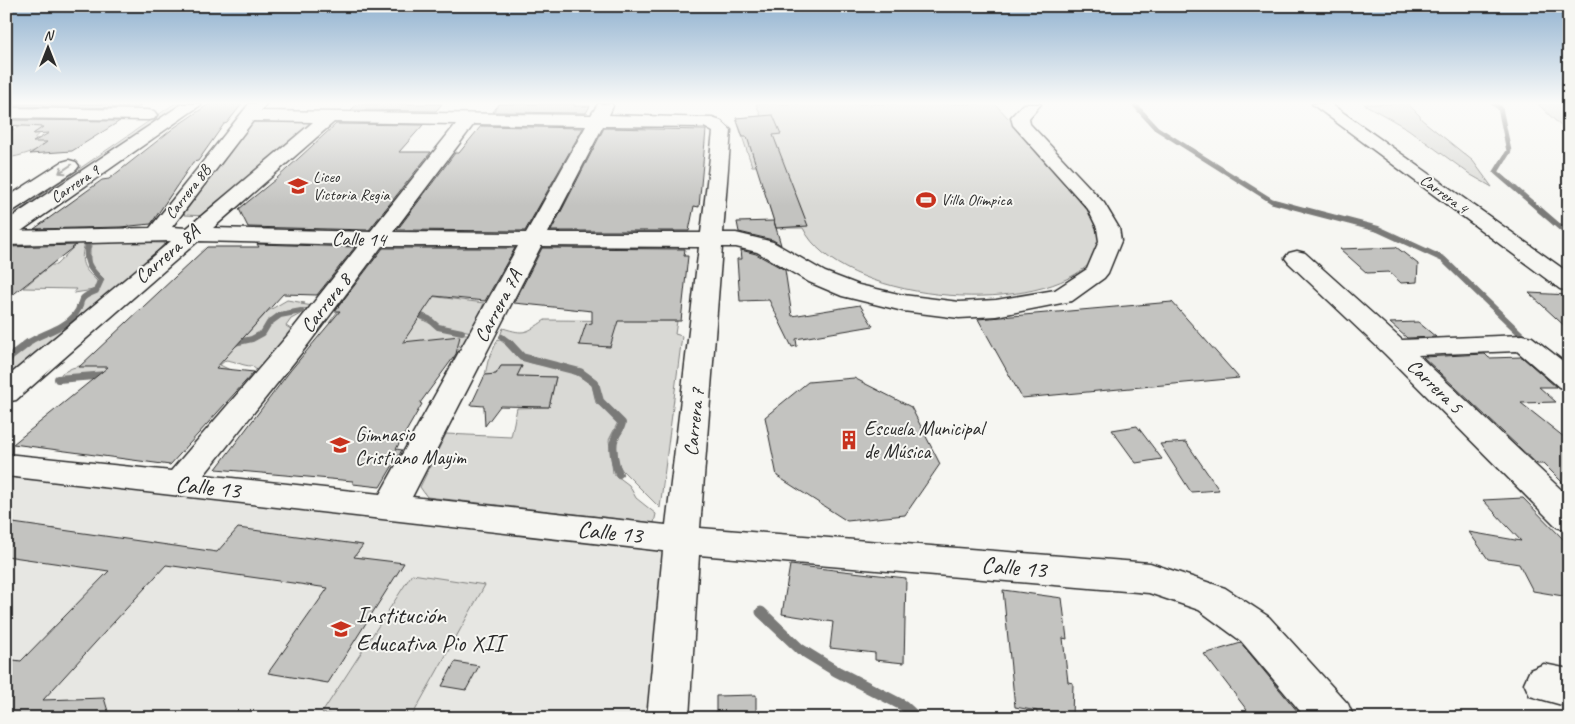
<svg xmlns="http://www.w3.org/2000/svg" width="1575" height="724" font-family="Caveat,sans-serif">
	<rect width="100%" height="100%" fill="#f6f6f2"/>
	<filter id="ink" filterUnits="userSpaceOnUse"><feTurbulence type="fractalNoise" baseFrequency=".02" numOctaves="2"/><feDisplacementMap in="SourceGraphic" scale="10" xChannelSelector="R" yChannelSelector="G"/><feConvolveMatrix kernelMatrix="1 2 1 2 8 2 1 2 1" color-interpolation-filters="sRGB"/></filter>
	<g filter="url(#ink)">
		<path fill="#e7e7e3" d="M6,465L682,540L668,718H6Z"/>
		<path fill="#d9d9d5" stroke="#828280" d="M174,104H184L6,223V219Z
			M756,104H995L1083,197L1103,235C1099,245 1096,257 1088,265C1030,318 839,302 803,228H776L757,166H752L736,118L761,116Z
			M1364,104H1408L1420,116L1421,119L1473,161L1492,187L1471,175L1408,129Z
			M1538,104H1569V134Z
			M250,117L326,118L206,216L184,215L185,211Z
			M25,125H47L34,133H40L34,138L53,141C43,149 19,157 6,158V137L8,135L6,132Z
			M92,242L165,243L139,270L10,376L6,375V362C16,355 26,347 36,340C51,331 77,323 83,305L82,302C92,290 96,296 104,279L90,265V250Z
			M79,243H85C79,263 83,268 97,281L94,290L74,293L77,289L23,288L51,265H56C65,257 69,250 79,243Z
			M360,295H422L484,303L472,332L440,326L430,318L397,304L376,301L337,306L343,301Z
			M287,300L305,303L301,304L313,306L308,309L279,314L268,323L262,333L252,338L112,373L59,378L62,373L72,368L210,330L246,335L268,311Z
			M395,305C420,317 443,335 471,334L461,359L446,355L402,353L394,323H329L337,312Z
			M306,311L291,319L286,326L294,331L260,373L252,366C242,366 236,361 226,360L220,365L230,370L223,378L178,356L251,340L264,333L271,323L280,316Z
			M545,320L677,321L675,334L682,336L660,508L622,470L618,463L616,440L623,431L624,423L615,411L602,401L598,382C587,374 576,368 563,364C551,361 534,363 524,355C516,350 511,336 500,336L503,328C525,335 526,333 545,320Z
			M498,339C508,344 513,354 522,359C532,365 546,365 557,367C570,370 581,377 592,385L596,403L609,412L618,422L609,440L613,473L629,485L636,498L656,514L654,523L427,497L420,487L446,434L511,437L517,408L549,407L556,377L517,376L522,366H501L496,374L485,375L488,361Z
			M412,574L485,585L411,718H349L322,713Z"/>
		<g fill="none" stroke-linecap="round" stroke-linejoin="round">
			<path stroke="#7a7a78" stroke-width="5" d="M1134,104L1156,128L1272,201L1309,211
				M1494,104L1500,108L1509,151L1496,172L1541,211"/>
			<path stroke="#7a7a78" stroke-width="6" d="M1305,210L1378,229L1443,259L1529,342
				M1540,210L1569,235
				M412,312L429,319L438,327L462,332
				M502,337L511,344
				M26,344C41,333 62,330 74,316C86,302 73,300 96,291L101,280C89,268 84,261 88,244
				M230,344L252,339L263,333L269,323L280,315L301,311"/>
			<path stroke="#7a7a78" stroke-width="8" d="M509,343L522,357L580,372L595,383L600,401L622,423C621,429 617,432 615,438C611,447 615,465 619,474
				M230,344L234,343
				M6,360L28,343
				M58,379L106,375"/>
			<path stroke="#7a7a78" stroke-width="11" d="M761,612L800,649L836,671L904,706L917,718"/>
		</g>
		<path fill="#c3c3c0" stroke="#2b2b2b" d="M6,104H142L136,108L6,106Z
			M209,104H242L227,123L224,124L198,161L193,162L151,224L120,227L34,229L102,180L109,179L175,127Z
			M357,104H442L436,111L351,110Z
			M499,104H575L574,106H590L586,113L493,112Z
			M773,115L781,134L773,135L808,226L776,228L747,137H743L736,118Z
			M6,120L120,121L72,151L30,154L47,142H33L49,133L33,134L43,127L6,125Z
			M336,124L423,125L399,152H431L369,230L248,227L239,209L276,179Z
			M481,126L583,128L525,231L397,230L455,153H459Z
			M604,128L706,130L699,207L694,206L689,231H551Z
			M774,221L781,245L773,240L739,232L737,222Z
			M257,244L355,247L317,295L283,294L216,368L254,372L170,465L13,444L108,367H79L207,247H259Z
			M76,245L6,300V247Z
			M1396,247L1418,264L1417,282L1401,283L1389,272L1367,273L1340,249Z
			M383,248H515L485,301L434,296L403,342L460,336L456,354L420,403L422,404L396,449L402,450L380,487L353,484V481L216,469L290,371L340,311H335Z
			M542,248L685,249L684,256H688L681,321H618L610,347L579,345L586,324L592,323V311L514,303Z
			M741,250L756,254L785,270L792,316L860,305L873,326L796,339L797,346L792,347L769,300L740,301L737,259H742Z
			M1529,293L1569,295V330Z
			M1172,302L1239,378L1022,398L978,319Z
			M1418,322L1436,337L1407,338L1390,323Z
			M1485,354L1489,358L1522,357L1556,387H1539L1556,402L1521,403L1569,441V489L1544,464H1537L1423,357Z
			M501,366H522L517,376L556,377L549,407L500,406L485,426L484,406L471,405L485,375L496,374Z
			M854,378L911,407L940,464L905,515L847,521L777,476L765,417L808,382Z
			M1137,426L1162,459L1136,463L1112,430Z
			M1186,442L1219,490L1191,492L1160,444Z
			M1523,498L1569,545V597L1533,591L1519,564L1488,559L1469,532L1521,541L1483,500Z
			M6,522L217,552L238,528L363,545L354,557L404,563L328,683L268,673L328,588L166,565L43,700L104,698L110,718H6V659L21,661L109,571L6,556Z
			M790,565L906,578L904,663L875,660V653L830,648L833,622L782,614Z
			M1003,590L1062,598L1067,639L1063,638L1068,682L1073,683L1072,718H1037V711L1015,707Z
			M1241,643L1303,718H1253L1204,654Z
			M455,662L479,666L466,690L442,686Z
			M756,695V718H716V696Z"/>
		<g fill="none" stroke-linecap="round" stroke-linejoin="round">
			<defs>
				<path id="minor" d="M249,104H266L261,111L591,115L598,104H612L613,106L609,115L712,118L721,121L731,130L723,233H736L773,242L825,272L859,285L903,295L959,302L996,300L1055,290L1087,269L1099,241L1097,228L1088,209L1013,125L1011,117L1023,104H1041L1029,118L1030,124L1104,203L1119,228L1121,241L1108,273L1104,278L1072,301L996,316L959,318L903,311L842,296L809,282L757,252L736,247H722L700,528L1150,563L1225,588L1269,617L1348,704L1354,718H1306L1241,641L1199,610L1149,593L699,555L689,718H647L663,551L6,476V454L171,471L288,335L359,245L198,241L16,400L6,402V378L171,241L6,245V231L150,228ZM253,121L313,122L187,228L172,227ZM334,122L456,124L370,232L213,228ZM474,124L586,126L526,233L393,232ZM603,126L704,127L713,132L701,233H548ZM382,246H518L380,494L204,475L306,347ZM541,246L699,247L666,525L412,497Z
					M1312,104H1331L1569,273V291L1560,289Z
					M6,108L148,110L154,111L157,115L154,119L148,120L6,118Z
					M1297,251L1305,253L1402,340L1523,335L1532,337L1569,366V390L1559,387L1517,351L1418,355L1569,497V531L1557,527L1385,354L1289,263L1285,258L1289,253Z
					M1544,664L1569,669V707L1530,696L1524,683L1530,670Z"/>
				<path id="highway" d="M182,104H202L14,236L6,238V221Z
					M69,160L76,162L79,166L76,170L13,211L6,213V198L62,162Z"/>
			</defs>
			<use href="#minor" stroke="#2b2b2b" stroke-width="3"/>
			<use href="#highway" stroke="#2b2b2b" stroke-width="3"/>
			<use href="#minor" fill="#f6f6f2" fill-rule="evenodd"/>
			<use href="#highway" fill="#f6f6f2" fill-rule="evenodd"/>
		</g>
		<defs><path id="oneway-shaft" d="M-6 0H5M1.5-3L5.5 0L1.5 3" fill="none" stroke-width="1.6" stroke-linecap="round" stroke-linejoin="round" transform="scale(1.25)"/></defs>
		<use stroke="#90908e" href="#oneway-shaft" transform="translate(65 169) rotate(147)"/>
	</g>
	<linearGradient id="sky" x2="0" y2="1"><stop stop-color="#91b2d0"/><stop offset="0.5" stop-color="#fbfbf9"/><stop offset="1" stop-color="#fbfbf9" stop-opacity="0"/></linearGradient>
	<rect width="1575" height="206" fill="url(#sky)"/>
	<defs>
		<symbol id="school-bare" viewBox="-9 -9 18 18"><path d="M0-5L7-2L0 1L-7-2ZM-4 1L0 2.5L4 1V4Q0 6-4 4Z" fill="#c8321e" stroke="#f6f6f2" stroke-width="2.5" paint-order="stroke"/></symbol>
		<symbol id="stadium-bare" viewBox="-9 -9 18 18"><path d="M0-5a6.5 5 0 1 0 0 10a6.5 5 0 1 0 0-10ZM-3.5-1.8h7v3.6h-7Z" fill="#c8321e" stroke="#f6f6f2" stroke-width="2.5" paint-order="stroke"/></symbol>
		<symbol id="building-bare" viewBox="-9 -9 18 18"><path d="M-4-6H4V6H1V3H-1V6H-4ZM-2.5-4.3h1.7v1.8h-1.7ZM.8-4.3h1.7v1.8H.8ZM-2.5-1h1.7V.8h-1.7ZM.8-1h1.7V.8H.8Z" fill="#c8321e" stroke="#f6f6f2" stroke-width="2.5" paint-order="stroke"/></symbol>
	</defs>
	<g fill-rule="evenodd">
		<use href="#school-bare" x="284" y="172" width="28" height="28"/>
		<use href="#stadium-bare" x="912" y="186" width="28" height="28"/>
		<use href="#building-bare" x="835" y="426" width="28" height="28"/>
		<use href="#school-bare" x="326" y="431" width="28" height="28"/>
		<use href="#school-bare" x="327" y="615" width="28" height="28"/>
	</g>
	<g text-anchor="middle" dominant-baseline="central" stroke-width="4" stroke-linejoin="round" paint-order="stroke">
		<g font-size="16" fill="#2b2b2b" stroke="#f6f6f2" text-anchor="start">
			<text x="313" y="177">Liceo<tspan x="313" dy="18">Victoria Regia</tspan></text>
			<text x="941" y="200">Villa Olimpica</text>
		</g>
		<g font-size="16" fill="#2b2b2b" stroke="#f6f6f2">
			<text transform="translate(75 184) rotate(-34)">Carrera 9</text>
			<text transform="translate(188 192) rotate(-52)">Carrera 8B</text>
			<text transform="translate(1444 194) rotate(36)">Carrera 4</text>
		</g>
		<g font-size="20" fill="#2b2b2b" stroke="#f6f6f2">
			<text transform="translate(359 239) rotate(1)">Calle 14</text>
			<text transform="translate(167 254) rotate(-41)">Carrera 8A</text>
			<text transform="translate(326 303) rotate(-52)">Carrera 8</text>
			<text transform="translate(498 306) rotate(-62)">Carrera 7A</text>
			<text transform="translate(1435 386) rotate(44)">Carrera 5</text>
			<text transform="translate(694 422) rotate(-84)">Carrera 7</text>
		</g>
		<g font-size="20" fill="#2b2b2b" stroke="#f6f6f2" text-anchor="start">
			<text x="864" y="428">Escuela Municipal<tspan x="864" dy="23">de Música</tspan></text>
			<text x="355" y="434">Gimnasio<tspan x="355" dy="23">Cristiano Mayim</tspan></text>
		</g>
		<g font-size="24" fill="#2b2b2b" stroke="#f6f6f2">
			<text transform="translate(208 487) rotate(6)">Calle 13</text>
			<text transform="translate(610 532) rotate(6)">Calle 13</text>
			<text transform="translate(1014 567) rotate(5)">Calle 13</text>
		</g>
		<g font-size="24" fill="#2b2b2b" stroke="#f6f6f2" text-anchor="start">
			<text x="356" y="615">Institución<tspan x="356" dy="28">Educativa Pio XII</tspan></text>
		</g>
	</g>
	<rect width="1575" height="724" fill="none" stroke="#f6f6f2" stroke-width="25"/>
	<rect x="12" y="12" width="1550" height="699" fill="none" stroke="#2b2b2b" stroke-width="2" filter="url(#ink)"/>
	<g transform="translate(48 48)" stroke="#f6f6f2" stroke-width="4" paint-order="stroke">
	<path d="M0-4L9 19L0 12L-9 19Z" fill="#2b2b2b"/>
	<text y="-8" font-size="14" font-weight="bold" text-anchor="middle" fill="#2b2b2b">N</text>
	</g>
</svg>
